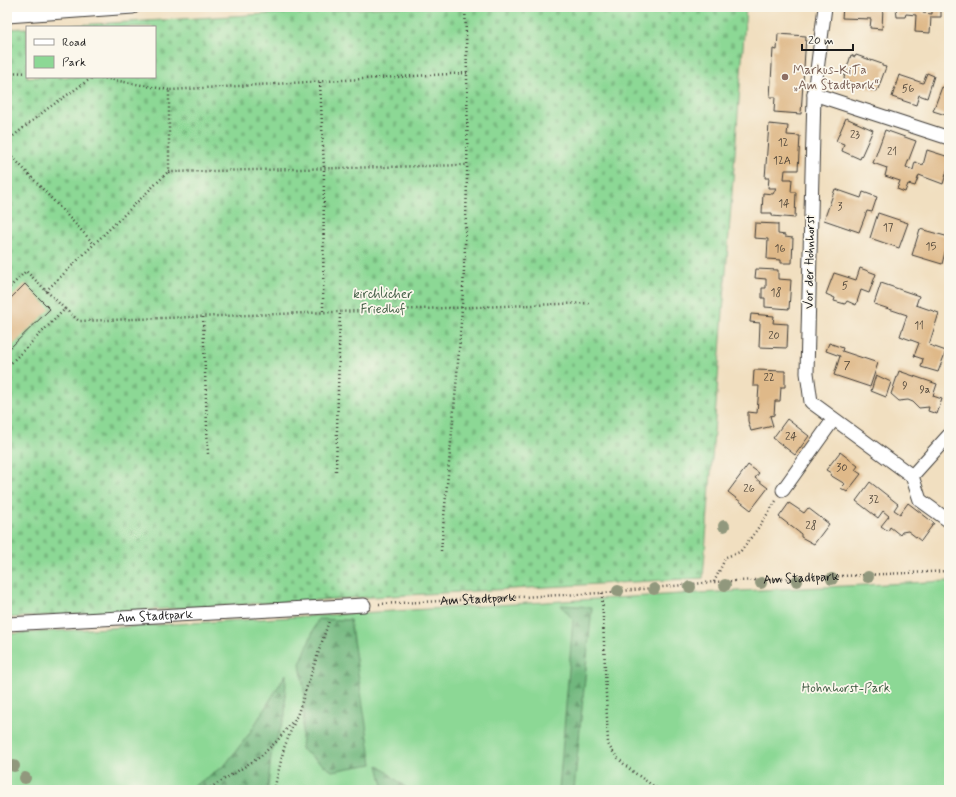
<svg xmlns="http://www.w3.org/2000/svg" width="956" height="797" font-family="Mynerve,sans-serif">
	<defs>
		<pattern id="forest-firs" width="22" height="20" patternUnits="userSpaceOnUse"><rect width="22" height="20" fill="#71b87e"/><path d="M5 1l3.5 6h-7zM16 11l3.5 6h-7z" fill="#5c9566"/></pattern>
		<pattern id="cemetery-stones" width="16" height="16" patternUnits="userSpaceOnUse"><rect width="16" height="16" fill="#8cd895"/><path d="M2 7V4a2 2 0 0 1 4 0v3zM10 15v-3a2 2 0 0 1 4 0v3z" fill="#78b980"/></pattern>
	</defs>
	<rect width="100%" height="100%" fill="#fbf7ec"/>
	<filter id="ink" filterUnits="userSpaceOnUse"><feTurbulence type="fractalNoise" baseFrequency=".025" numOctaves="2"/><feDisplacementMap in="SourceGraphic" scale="8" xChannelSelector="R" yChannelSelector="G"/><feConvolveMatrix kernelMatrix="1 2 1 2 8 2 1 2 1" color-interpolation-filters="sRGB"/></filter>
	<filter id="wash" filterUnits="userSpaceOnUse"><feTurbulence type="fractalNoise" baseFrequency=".012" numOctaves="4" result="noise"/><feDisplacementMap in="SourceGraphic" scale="16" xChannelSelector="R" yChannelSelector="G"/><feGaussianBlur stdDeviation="0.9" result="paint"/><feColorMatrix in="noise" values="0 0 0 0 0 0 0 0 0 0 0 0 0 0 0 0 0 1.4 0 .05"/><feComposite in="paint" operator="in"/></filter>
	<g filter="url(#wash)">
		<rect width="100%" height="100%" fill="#f1dfc0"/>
		<path fill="#8cd895" stroke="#547a58" d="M949,581V790H7V634L698,593Z"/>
		<path fill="url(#forest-firs)" stroke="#466a4d" d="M561,605L592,607L574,790H559L573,620Z
			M318,619L350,620L372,764L332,771L301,749L305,697L300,664Z
			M286,674L285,716L271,755L268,790H188L225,765L249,734Z
			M378,765L409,790H384Z"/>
		<path fill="url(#cemetery-stones)" stroke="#547a58" d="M389,7H746L703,578L7,618V29L27,28V77H155V27H41Z"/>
		<g id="blocks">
			<path fill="#dfb989" d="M751,7H766V9L751,10Z
				M843,7H883L882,29L870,28L871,19L842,18Z
				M896,7H923V13L932,14V7H949V9L941,8V17H931L930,33L915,32L916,15L906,14L905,17H897Z
				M778,34L806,36L801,114L774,112L775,97H770L773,49L777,50Z
				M851,55L855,57L856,55L882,64V66L886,67L878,89L875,91L845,81L844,78Z
				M927,73L934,76L927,98L919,95L916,105L892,97L899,75L923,83Z
				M942,87L949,89V116L933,111Z
				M846,118L873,130L860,159L842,151L844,144L836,141Z
				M769,124L788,126L787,135L800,136L798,170H785L784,179H792L791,192H796L795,218L772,216V213H762L763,193L773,194L776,188H768L769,178H765Z
				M885,130L916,141L906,167L913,170L915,162L923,165L927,150L949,157V164L943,184L919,175L915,186L908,184L905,192L897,189L900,181L885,176L887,168L873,163Z
				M835,189L861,198L863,192L877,197L872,212L867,211L859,232L824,220Z
				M878,213L908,223L899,248L870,238Z
				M755,223L778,224V234L785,235V237L793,238L792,263H781V260L767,259L768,239L754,238Z
				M920,229L949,237L942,264L912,255Z
				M860,268L876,274L869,293L861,290L856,305L847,301L845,304L834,301L835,298L826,294L834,273L856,280Z
				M756,269L778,270V279L791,280L789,309L765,307V298H762V288H766V279L755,278Z
				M881,283L919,296L916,305L939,313L929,345L946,351L938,372L921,367L923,359L914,356L919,343L900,336L907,315L874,304Z
				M25,284L50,309L7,351V302Z
				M751,314L774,316L773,323L788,324L787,348L759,347L760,323L750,322Z
				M829,343L843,348L842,351L878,363L870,387L834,375L840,356L826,351Z
				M754,370L785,371V387H781L780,401H775L774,415L770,416L773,426L751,431L748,421V412L757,413L759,386H753Z
				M899,371L937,384L933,396L942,399L937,414L928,411L929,407L919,408L913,402L908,400L899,401L891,394Z
				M876,375L891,382L886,397L871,391Z
				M787,419L809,436L795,455L773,438Z
				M840,452L858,466L855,470L861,474L847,492L841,488L845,484L830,475L831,473L826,470Z
				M748,465L759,473L755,478L768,488L751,510L728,492Z
				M870,482L898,504L894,510L900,514L908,503L934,523L921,541L908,531L902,532L900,535L890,527L888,531L881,526L889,516L883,511L878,518L856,501Z
				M789,503L804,513L808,508L829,524L814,544L801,537V534L779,517Z"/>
		</g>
	</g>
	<g filter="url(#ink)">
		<use href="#blocks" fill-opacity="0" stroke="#3c3935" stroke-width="1"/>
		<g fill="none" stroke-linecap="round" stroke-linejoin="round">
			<defs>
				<g id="minor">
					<path d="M825,7L814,94L807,373L811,402L912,476L949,435"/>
					<path d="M7,16L133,7"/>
					<path d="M814,94L949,138"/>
					<path d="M912,476L920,500L949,521"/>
					<path d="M783,490L833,420"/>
					<path id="s2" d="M7,624L364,605"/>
				</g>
			</defs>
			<use href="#minor" stroke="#3c3935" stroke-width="15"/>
			<g stroke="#3c3935" stroke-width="2.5" stroke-dasharray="1 3" stroke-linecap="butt">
				<path d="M7,72L27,73"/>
				<path d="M467,73L169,90V172L468,165"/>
				<path d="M97,77L169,90"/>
				<path d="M320,82L324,168L323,312"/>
				<path d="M7,141L47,109L93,77"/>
				<path d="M7,151L94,244"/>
				<path d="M7,290L26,271L65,309L7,367"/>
				<path d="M46,291L171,169"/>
				<path d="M65,309L79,321L589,303"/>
				<path d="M203,317L208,454"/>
				<path d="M336,471L340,312"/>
				<path d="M441,551C448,469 457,388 462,306C468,207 469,107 465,7"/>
				<path d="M714,582L726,557L740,552L756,531L776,501"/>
				<path d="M602,593L608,744C619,765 640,776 659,790"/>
				<path id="s1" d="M379,604L602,593L714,582L949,571"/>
				<path d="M207,790L260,757L277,741L297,716L329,621"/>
				<path d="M274,790L284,748L296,718"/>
			</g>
			<use href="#minor" stroke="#fff" stroke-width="13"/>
		</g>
		<g fill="#91987d">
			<circle cx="724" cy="526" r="6"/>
			<circle cx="868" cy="577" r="6"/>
			<circle cx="832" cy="579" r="6"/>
			<circle cx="797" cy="581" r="6"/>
			<circle cx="761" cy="583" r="6"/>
			<circle cx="725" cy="585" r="6"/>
			<circle cx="690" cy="587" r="6"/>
			<circle cx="654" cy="589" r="6"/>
			<circle cx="618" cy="591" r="6"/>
			<circle cx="14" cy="766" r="6"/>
			<circle cx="25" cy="778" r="6"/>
		</g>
	</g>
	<circle fill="#8d6e63" stroke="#fbf7ec" stroke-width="1.5" cx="785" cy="77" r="4"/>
	<g text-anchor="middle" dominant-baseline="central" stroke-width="3.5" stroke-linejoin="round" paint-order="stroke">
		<g font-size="11" fill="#4d4337">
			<text x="908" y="89">56</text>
			<text x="855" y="135">23</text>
			<text x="783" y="143">12</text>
			<text x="892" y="152">21</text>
			<text x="782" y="161">12A</text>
			<text x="784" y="204">14</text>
			<text x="840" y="207">3</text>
			<text x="888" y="228">17</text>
			<text x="931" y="247">15</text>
			<text x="780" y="249">16</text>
			<text x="845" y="286">5</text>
			<text x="776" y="293">18</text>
			<text x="919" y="326">11</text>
			<text x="774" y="336">20</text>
			<text x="847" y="366">7</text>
			<text x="769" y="378">22</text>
			<text x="905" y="386">9</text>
			<text x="925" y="390">9a</text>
			<text x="791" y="437">24</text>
			<text x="842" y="468">30</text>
			<text x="749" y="489">26</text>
			<text x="874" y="500">32</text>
			<text x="811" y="526">28</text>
		</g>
		<g font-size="13" fill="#785e54" stroke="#fbf7ec" text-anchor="start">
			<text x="793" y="70">Markus-KiTa<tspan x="793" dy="15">„Am Stadtpark“</tspan></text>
		</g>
		<g font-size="13" fill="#1c1c1c" stroke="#fbf7ec">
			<text transform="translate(810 262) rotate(-89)">Vor der Hohnhorst</text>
			<text stroke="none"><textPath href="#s1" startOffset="423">Am Stadtpark</textPath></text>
			<text stroke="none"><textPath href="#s1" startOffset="99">Am Stadtpark</textPath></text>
			<text stroke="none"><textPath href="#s2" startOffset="148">Am Stadtpark</textPath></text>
		</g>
		<g font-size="13" fill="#435e46" stroke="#fbf7ec">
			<text x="383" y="294">kirchlicher<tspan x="383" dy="15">Friedhof</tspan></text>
			<text x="846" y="688">Hohnhorst-Park</text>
		</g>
	</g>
	<rect width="956" height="797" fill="none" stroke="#fbf7ec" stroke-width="24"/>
	<rect x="26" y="26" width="130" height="52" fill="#fbf7ec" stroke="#a29f99"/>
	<rect x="34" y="39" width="20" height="6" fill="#ffffff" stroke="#a29f99"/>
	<text x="62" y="46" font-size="12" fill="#1c1c1c">Road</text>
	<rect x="34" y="56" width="20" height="12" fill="#8cd895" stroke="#a29f99"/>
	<text x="62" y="66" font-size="12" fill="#1c1c1c">Park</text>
	<path d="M802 44v6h51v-6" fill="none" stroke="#1c1c1c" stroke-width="2"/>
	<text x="808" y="44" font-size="12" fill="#1c1c1c" stroke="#fbf7ec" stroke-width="3" paint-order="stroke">20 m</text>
</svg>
